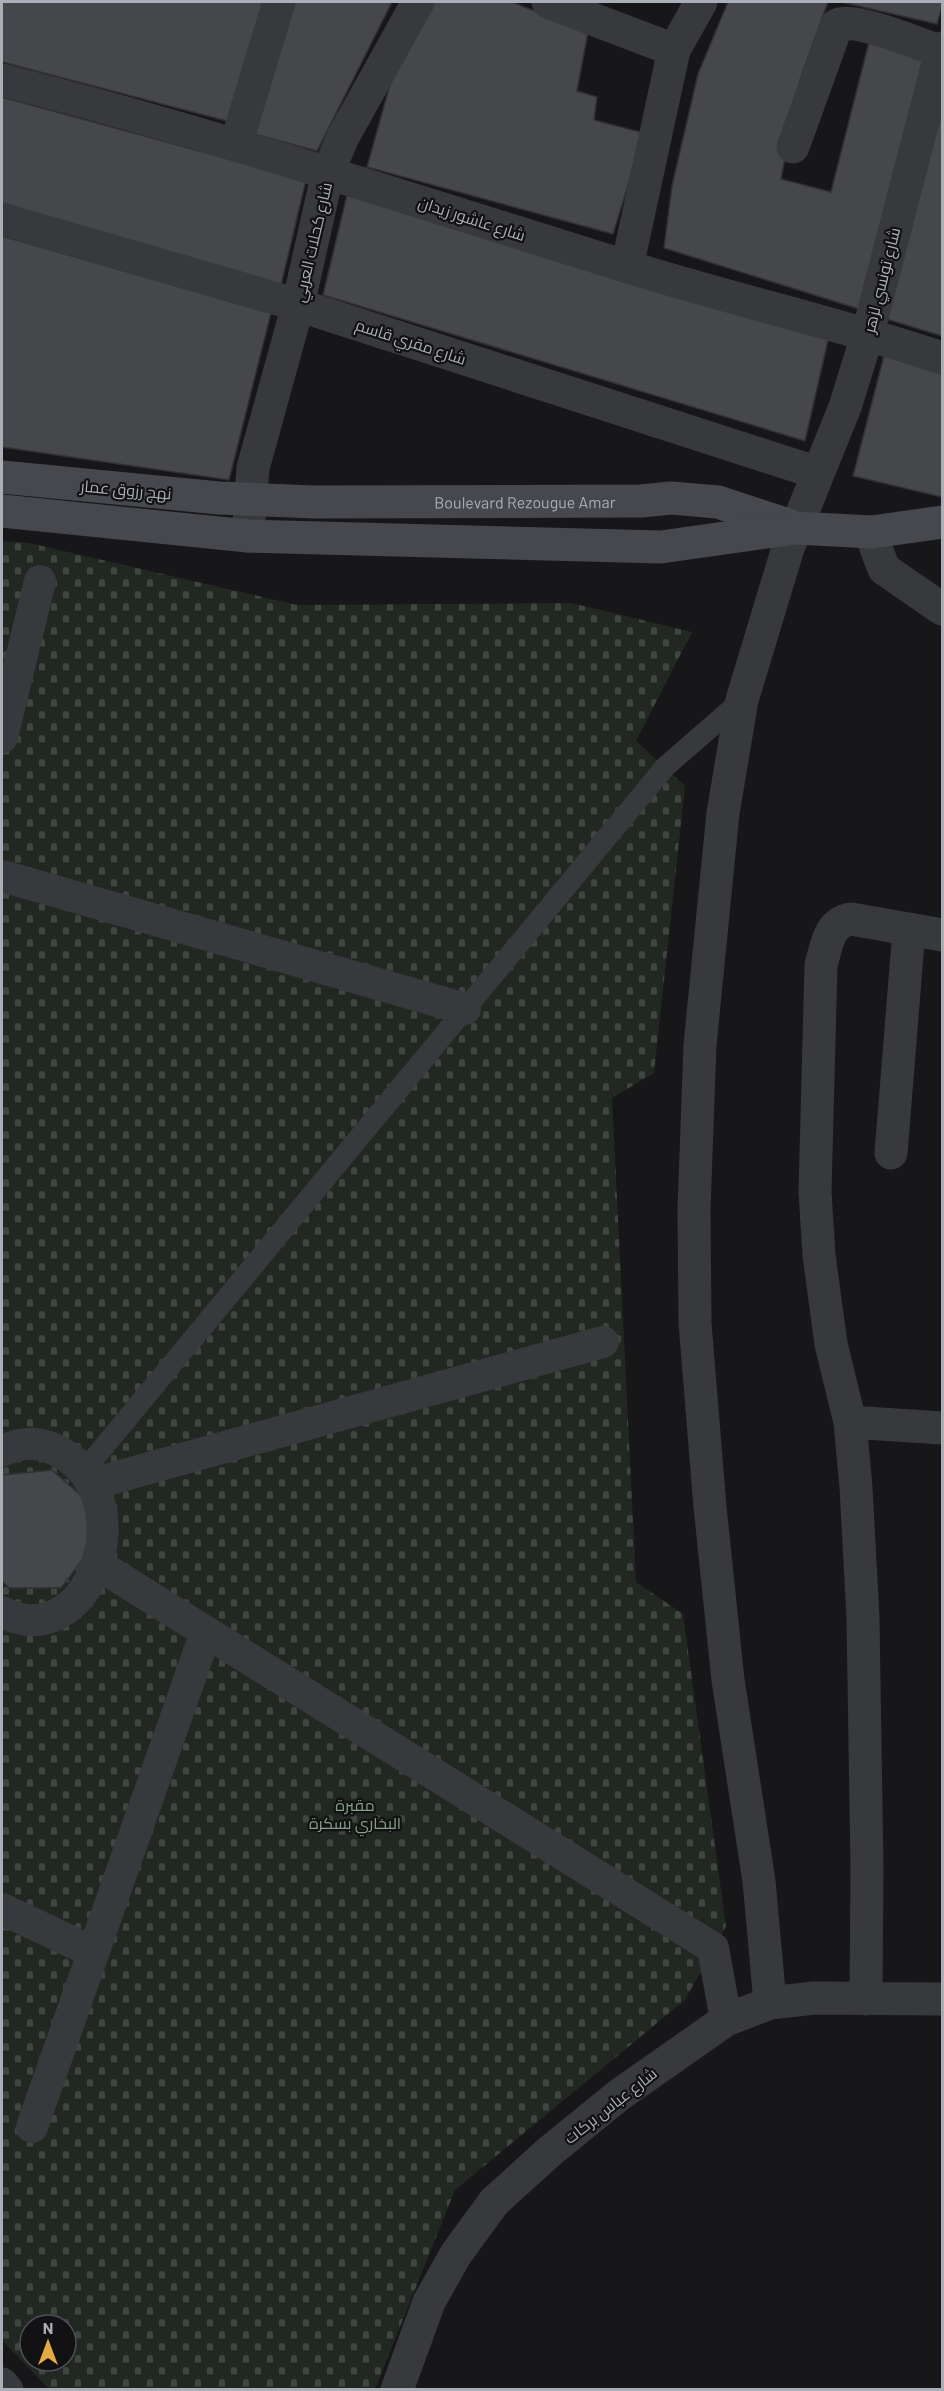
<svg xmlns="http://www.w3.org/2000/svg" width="944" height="2391" font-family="Barlow,Cairo,sans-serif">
	<defs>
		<pattern id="cemetery-stones" width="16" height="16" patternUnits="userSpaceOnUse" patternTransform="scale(1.5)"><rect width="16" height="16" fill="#212822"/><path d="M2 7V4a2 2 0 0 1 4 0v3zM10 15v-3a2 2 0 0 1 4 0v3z" fill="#3f4540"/></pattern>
	</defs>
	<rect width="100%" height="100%" fill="#171719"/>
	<path fill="url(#cemetery-stones)" fill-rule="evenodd" d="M2,541L29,543L297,605L571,603L692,632L636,741L685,786L654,1073L612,1098L636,1582L683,1614L726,1926L685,2000L455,2190L375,2389H49L2,2340ZM30,2325H66V2361H30Z"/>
	<path fill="#46474b" stroke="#313134" stroke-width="1.5" d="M2,2H264L227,121L2,62Z
		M294,2H392L317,151L254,134Z
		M428,2H512L588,32L577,91L597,97L594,120L644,133L613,234L367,167L391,81Z
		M728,2H828L800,80L781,179L831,192L869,42L926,58L859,309L664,248L672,186L698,74Z
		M841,2H942V6L937,24Z
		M2,97L306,180L281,285L2,207Z
		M942,107V336L883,318Z
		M347,195L831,327L805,441L323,295Z
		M2,236L271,313L229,480L2,447Z
		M886,348L942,361V497L853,476Z
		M52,1470L86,1500L92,1547L61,1588H9L2,1581V1475Z"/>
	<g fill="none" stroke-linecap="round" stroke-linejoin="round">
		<path stroke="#38393d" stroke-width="21" d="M83,1472L665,767L742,700"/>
		<path stroke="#38393d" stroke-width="32" d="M2,737L40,581
			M2,876L465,1009
			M2,1451C20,1442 39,1441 58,1451C147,1497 89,1658 2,1612
			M92,1484L603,1342
			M97,1564L713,1948L726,2020
			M2,1909L93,1952
			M32,2127L206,1632"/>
		<path stroke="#38393d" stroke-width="33" d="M548,2L674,50
			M2,80C212,133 418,202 625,266C730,299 838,323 942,358
			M236,144L279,2
			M793,147L837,25C853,16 922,45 941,52
			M2,219L298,305L818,473
			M627,267L674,50L701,2
			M872,532L876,548L884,569L942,609
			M248,536L253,468L298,305L328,172L343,137L418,2
			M891,1153L909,930
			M850,1422L942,1428
			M866,1999L867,1867L863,1618L856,1487L850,1422L831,1344L819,1255L815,1192L821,965C827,945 828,923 851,919L942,935
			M770,2003L759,1881L728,1680L710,1507L695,1323L694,1209L700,1045L723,813L742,700L788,548L845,407L868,333L942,48
			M2,2384L7,2390
			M397,2390L429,2302L456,2254L494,2202L549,2152L619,2095L726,2020L770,2003L814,1998L942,1999"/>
		<g stroke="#46484d" stroke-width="33">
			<path id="s1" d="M2,477L219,498L314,502L641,501L671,498L718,502L788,525"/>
			<path d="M2,511L248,536L661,547L795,528L872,532L942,522"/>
		</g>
	</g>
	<g text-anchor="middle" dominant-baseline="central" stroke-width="4.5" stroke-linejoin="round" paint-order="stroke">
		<g font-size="16" fill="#aaaeb7" stroke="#121214">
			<text transform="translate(472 218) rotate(18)">شارع عاشور زيدان</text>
			<text transform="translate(312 242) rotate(-77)">شارع كحلات العربي</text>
			<text transform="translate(881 280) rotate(-76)">شارع تونسي لزهر</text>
			<text transform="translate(411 341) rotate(18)">شارع مقري قاسم</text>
			<text transform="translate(126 489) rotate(5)">نهج رزوق عمار</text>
			<text stroke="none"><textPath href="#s1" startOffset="524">Boulevard Rezougue Amar</textPath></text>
			<text transform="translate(610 2105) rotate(-38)">شارع عباس بركات</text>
		</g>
		<g font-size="16" fill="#82a184" stroke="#121214">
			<text x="355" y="1804">مقبرة<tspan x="355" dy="18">البخاري بسكرة</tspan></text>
		</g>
	</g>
	<rect width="944" height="2391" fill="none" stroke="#aaaeb7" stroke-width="6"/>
	<g transform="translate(48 2343)"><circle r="28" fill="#121214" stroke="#4f5055" stroke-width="1.5"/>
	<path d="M0-4.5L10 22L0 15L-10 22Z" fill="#e4ab43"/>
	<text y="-9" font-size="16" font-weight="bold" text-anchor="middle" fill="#aaaeb7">N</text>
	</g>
</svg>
